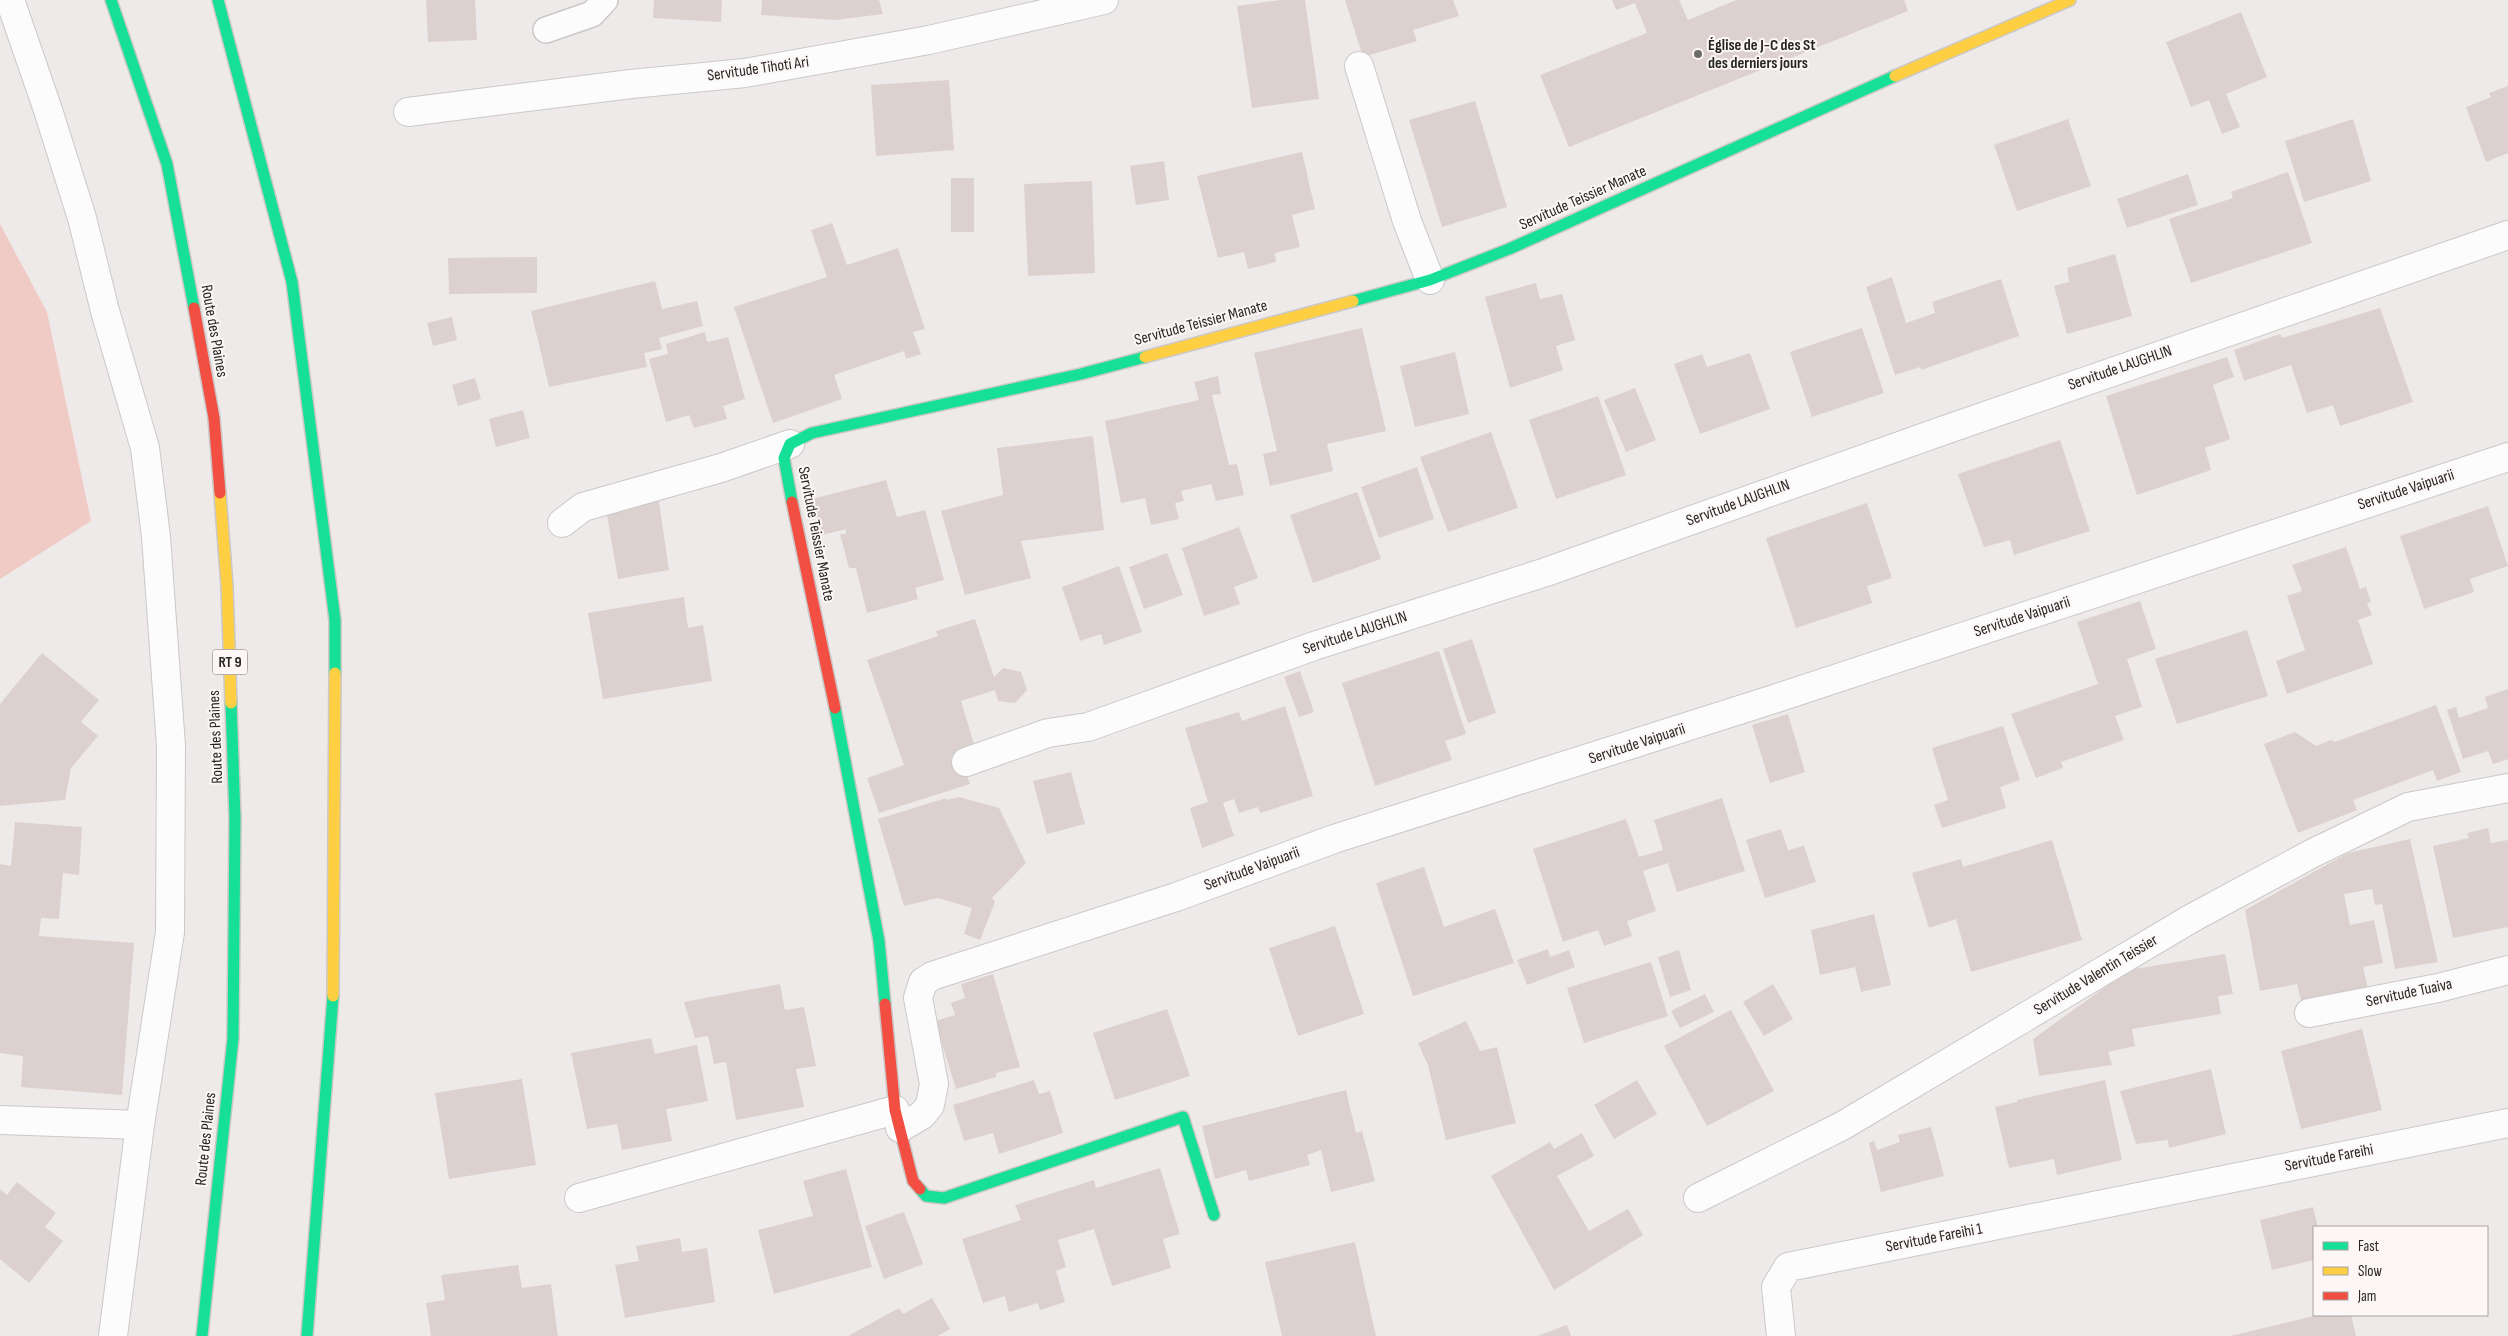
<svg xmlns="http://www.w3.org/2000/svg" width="2508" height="1336" font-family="'Sofia Sans Condensed',sans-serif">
	<rect width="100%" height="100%" fill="#eeeae9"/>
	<path fill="#f0cac4" d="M0,224L47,312L91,521L0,579Z"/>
	<path fill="#dcd1ce" d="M426,0H475L477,40L428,42Z
		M654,0H722L721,22L653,18Z
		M762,0H879L883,14L835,20L761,15Z
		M1280,0H1305L1319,99L1252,108L1237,6Z
		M1345,0H1453L1459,16L1413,30L1417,41L1363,57Z
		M1612,0H1679L1688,20L1736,0H1904L1908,11L1569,147L1540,75L1647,33L1635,3L1616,10Z
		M2241,12L2267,77L2226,94L2240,127L2222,134L2209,100L2191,107L2166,42Z
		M949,80L954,150L876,156L871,85Z
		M2508,86V153L2486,162L2466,107L2491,97L2489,93Z
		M1475,101L1507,207L1442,227L1409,120Z
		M2068,119L2091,186L2017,211L1994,145Z
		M2353,119L2371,181L2304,202L2285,141Z
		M1302,152L1315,209L1292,215L1300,247L1275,253L1276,262L1248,269L1244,252L1218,258L1197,176Z
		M1164,161L1169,200L1136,205L1130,166Z
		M2288,172L2312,243L2191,283L2169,219L2233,198L2231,192Z
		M2188,174L2198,205L2127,228L2117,199Z
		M951,178H974V232H951Z
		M1092,181L1095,273L1028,276L1024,184Z
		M832,223L847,265L898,248L925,329L913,332L921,354L906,359L904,351L834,375L842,399L773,423L734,307L827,277L811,230Z
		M2115,254L2132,316L2067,334L2054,286L2069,282L2067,268Z
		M537,257V293L449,294L448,258Z
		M1892,277L1906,323L1935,313L1932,302L2001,279L2019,336L1921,370L1920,367L1895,375L1866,287Z
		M655,281L662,309L697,301L703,326L659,338L662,349L644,353L647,367L549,387L531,311Z
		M1536,283L1540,299L1562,294L1575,340L1556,346L1563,370L1510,388L1485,297Z
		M2380,308L2413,402L2340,426L2333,405L2307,413L2291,365L2244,381L2234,350L2280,334L2282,338Z
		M452,317L457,340L433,346L427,323Z
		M1362,328L1386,431L1327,444L1333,471L1270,486L1263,454L1277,451L1254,353Z
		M1862,328L1884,393L1812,417L1790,352Z
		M705,332L707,342L728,337L745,399L723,406L727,419L694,428L689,415L666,422L649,359L668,354L666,344Z
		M1455,352L1469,414L1415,427L1400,366Z
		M1750,353L1770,409L1700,434L1674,364L1702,354L1707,367Z
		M2227,357L2234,377L2213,385L2230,439L2205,448L2211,470L2137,495L2106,396Z
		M1218,376L1221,394L1212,395L1229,465L1237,464L1244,495L1216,501L1211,484L1181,491L1184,501L1175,503L1179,519L1151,525L1145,498L1121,503L1105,421L1199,400L1194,382Z
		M475,378L481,399L458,406L452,385Z
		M1635,388L1656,440L1626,452L1604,400Z
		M1598,396L1626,475L1556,499L1529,420Z
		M523,410L530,438L496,447L489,419Z
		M1491,432L1518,508L1448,532L1420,457Z
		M1093,436L1104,530L1021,541L1031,578L965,595L941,511L1003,495L997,448Z
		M2060,440L2090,531L2014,555L2010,540L1984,547L1958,474Z
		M1417,467L1434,519L1379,538L1361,487Z
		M886,480L897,517L925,510L944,580L915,588L918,599L867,613L856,568H849L840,534H846V529L822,535L812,499Z
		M1357,492L1381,559L1313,583L1290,515Z
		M658,495L669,570L618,579L605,504Z
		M1867,503L1892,578L1867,586L1872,603L1796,628L1766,538Z
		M2488,506L2508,566L2470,579L2474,592L2424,609L2400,536Z
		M1239,527L1258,578L1234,587L1240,604L1204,616L1182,548Z
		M2346,547L2360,589L2366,587L2371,602L2367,603L2372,615L2358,620L2373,664L2287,694L2276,661L2305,650L2287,596L2302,591L2292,565Z
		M1167,553L1183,595L1144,609L1129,567Z
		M1119,566L1142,632L1104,645L1101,634L1080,641L1062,587Z
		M684,597L688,628L703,625L712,681L603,699L588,613Z
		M2140,601L2156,649L2127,659L2142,707L2115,716L2124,740L2061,762L2063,768L2036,778L2011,714L2098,684L2077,622Z
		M975,619L994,677L1003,668L1021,672L1027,690L1015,703L998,701L995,690L961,701L974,744L958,751L970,784L879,813L867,778L904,765L867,660L938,636L936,631Z
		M2247,630L2268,696L2177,724L2155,659Z
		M1472,639L1496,713L1468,723L1443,649Z
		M1439,651L1466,734L1445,741L1452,760L1375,786L1342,683Z
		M42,653L99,700L81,722L98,736L71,768L65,800L0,806V704Z
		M1300,671L1314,712L1299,717L1284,677Z
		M2508,689V759L2493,764L2488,751L2463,759L2447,710L2456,707L2459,718L2488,708L2485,697Z
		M2436,705L2461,772L2437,781L2433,770L2353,800L2357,810L2298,833L2264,744L2295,732L2316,746L2331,740L2335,742Z
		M1285,706L1313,796L1260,813L1258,807L1239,813L1234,799L1223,803L1234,836L1202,848L1190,808L1208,802L1185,728L1239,712L1242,721Z
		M1788,714L1805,772L1770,783L1752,725Z
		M2003,726L2020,780L2000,787L2006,808L1942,828L1934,805L1948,800L1932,748Z
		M1071,772L1085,824L1047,834L1033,781Z
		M959,797L999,808L1026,863L992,898L995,902L980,940L964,934L972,908L938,898L904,906L878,819L946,798V800Z
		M1722,798L1745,871L1677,892L1668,863L1643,871L1656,911L1627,921L1632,936L1604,946L1598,930L1563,942L1533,849L1626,819L1639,857L1663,850L1654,820Z
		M15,822L82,827L79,875L63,873L59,919L41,918L39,936L134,943L122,1095L21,1087L23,1056L0,1053V864L11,866Z
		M2488,828L2491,843L2508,840V927L2453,938L2433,846L2469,838L2467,833Z
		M1781,829L1788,850L1804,846L1816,882L1765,898L1746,840Z
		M2410,839L2438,962L2395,969L2382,904L2375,905L2372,889L2344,894L2350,925L2374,920L2383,963L2363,967L2368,989L2301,1001L2297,984L2260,991L2245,910L2348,853Z
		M2052,840L2082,940L1971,972L1956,919L1929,928L1912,873L1961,859L1963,867Z
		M1424,867L1444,927L1495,909L1514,963L1413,996L1376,883Z
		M1874,914L1891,985L1861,992L1855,967L1820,975L1811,930Z
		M1335,926L1364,1014L1298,1036L1269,948Z
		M1548,949L1550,957L1569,950L1575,967L1527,985L1517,960Z
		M1679,950L1691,990L1670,997L1658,957Z
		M2225,954L2233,994L2218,996L2221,1014L2132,1029L2135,1046L2108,1052L2112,1065L2039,1076L2033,1039L2129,970Z
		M1651,962L1668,1016L1584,1043L1567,988Z
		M993,974L1020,1067L996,1073V1077L956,1089L935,1021L955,1015L951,1003L965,998L961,984Z
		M780,984L785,1010L804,1007L816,1066L796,1069L804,1107L736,1120L726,1062L714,1064L708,1036L695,1038L684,1002Z
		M1773,984L1793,1019L1764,1036L1743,1002Z
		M1705,994L1714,1012L1680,1028L1671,1011Z
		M1167,1009L1190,1076L1115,1100L1093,1033Z
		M1731,1010L1774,1091L1707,1126L1664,1046Z
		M1466,1021L1480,1051L1497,1047L1516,1123L1446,1140L1428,1065L1418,1043Z
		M2362,1029L2382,1110L2301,1129L2281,1051Z
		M651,1038L655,1054L697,1045L708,1101L666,1109L672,1141L622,1150L617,1124L587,1129L571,1053Z
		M2211,1069L2226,1134L2169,1148L2168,1140L2136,1144L2120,1091Z
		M522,1079L536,1165L449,1179L435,1093Z
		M1034,1080L1039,1094L1050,1091L1063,1133L999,1154L993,1133L964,1141L953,1105Z
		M1637,1080L1657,1114L1614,1139L1594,1105Z
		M2105,1080L2122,1160L2057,1175L2054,1159L2009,1168L1995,1107L2017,1102V1100Z
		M1346,1090L1356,1133L1362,1131L1375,1181L1331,1192L1321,1150L1307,1155L1310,1165L1249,1181L1246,1170L1215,1179L1202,1126Z
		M1931,1127L1944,1176L1881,1192L1869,1143L1874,1141L1877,1150L1900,1142L1898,1135Z
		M1582,1133L1594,1156L1557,1176L1589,1231L1628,1209L1643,1235L1554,1290L1491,1176L1550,1142L1554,1149Z
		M1160,1168L1180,1234L1163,1239L1171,1268L1112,1286L1094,1229L1058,1240L1066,1267L1056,1271L1065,1302L1040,1310L1038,1303L1009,1312L1005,1296L983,1303L962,1239L1021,1220L1015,1205L1094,1180L1096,1188Z
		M846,1169L872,1267L774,1294L758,1230L813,1216L803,1181Z
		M17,1182L56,1213L45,1227L63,1241L29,1283L0,1259V1189L7,1195Z
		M2313,1207L2318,1227H2314V1260L2272,1270L2260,1220Z
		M904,1212L923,1264L884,1279L865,1226Z
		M680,1238L682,1252L707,1248L715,1302L625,1318L615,1265L639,1261L636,1246Z
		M1355,1242L1376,1336H1282L1265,1262Z
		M518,1265L522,1288L551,1284L558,1336H431L426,1303L445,1300L441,1275Z
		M932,1298L950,1329L938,1336H848L899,1308L903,1314Z
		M2318,1315H2351L2356,1336H2230Z
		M1567,1325L1571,1336H1537Z"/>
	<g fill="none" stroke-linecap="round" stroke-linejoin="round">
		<defs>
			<path id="lane" d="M546,30L592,14L605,0"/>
			<path id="street" d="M10,0L48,110L82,218L105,311L145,448L156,537L171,746L170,932L140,1125L113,1336
				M1359,66L1407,221L1430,280
				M408,112L631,84L745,73L929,40L1104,0
				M562,523L583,507L721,468L790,444
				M966,762L1048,733L1088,727L1314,646L1546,572L1942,431L2508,235
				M2309,1013L2438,988L2508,970
				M0,1120L140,1125
				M900,1128L922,1115L930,1105L934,1084L918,998L923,982L932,976L1176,897L1334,839L1774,699L2508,457
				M579,1198L895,1110
				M1698,1198L1842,1126L2192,918L2313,853L2408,807L2508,788
				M1781,1336L1776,1287L1788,1267L2508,1123"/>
			<path id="fast" d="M111,0L167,164L194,308
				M218,0L292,282L335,620V673
				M1353,301L1430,280L1509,249L1895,76
				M792,502L784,458L790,444L812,433L1081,374L1145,357
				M835,708L879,941L885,1004
				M920,1189L926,1196L944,1198L1183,1117L1214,1215
				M202,1336L233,1038L235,818L231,703
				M307,1336L333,996"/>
			<path id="slow" d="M1895,76L2070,0
				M1145,357L1353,301
				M220,493L227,586L231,703
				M333,996L335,673"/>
			<path id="jam" d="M194,308L214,418L220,493
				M792,502L835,708
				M885,1004L895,1110L913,1181L920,1189"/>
		</defs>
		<use href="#lane" stroke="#cbc8c8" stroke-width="28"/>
		<use href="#street" stroke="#cbc8c8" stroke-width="30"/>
		<use href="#fast" stroke="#cbc8c8" stroke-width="14"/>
		<use href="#slow" stroke="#cbc8c8" stroke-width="14"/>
		<use href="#jam" stroke="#cbc8c8" stroke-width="14"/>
		<use href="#lane" stroke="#fcfcfc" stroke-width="25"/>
		<use href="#street" stroke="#fcfcfc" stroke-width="28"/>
		<use href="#fast" stroke="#16e098" stroke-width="11"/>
		<use href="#slow" stroke="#ffcf43" stroke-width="11"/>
		<use href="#jam" stroke="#f24e42" stroke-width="11"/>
	</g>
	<circle fill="#6d6b6a" stroke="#fcf7f6" stroke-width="2" cx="1698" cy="54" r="5"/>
	<g text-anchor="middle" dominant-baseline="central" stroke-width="4" stroke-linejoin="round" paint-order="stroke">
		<rect fill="#fcf7f6" stroke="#686564" stroke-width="1" x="212.5" y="649.5" width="35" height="25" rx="4"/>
		<g font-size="15" font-weight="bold" fill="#282625">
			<text x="230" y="662">RT 9</text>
		</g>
		<g font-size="16" font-weight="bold" fill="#282625" stroke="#fcf7f6" text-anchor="start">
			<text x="1708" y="45">Église de J-C des St<tspan x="1708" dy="18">des derniers jours</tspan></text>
		</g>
		<g font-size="16" fill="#282625" stroke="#fcf7f6">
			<text transform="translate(758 69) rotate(-8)">Servitude Tihoti Ari</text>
			<text transform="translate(1583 198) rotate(-24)">Servitude Teissier Manate</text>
			<text transform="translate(1201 323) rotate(-15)">Servitude Teissier Manate</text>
			<text transform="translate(214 331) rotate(80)">Route des Plaines</text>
			<text transform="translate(2120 368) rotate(-19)">Servitude LAUGHLIN</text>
			<text transform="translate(2406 490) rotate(-18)">Servitude Vaipuarii</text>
			<text transform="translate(1738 503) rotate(-20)">Servitude LAUGHLIN</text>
			<text transform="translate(816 534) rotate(79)">Servitude Teissier Manate</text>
			<text transform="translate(2022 617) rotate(-18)">Servitude Vaipuarii</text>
			<text transform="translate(1355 633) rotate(-18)">Servitude LAUGHLIN</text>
			<text transform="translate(216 737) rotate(-92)">Route des Plaines</text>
			<text transform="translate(1637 744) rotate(-18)">Servitude Vaipuarii</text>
			<text transform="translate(1252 869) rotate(-20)">Servitude Vaipuarii</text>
			<text transform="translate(2096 975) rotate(-31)">Servitude Valentin Teissier</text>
			<text transform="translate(2409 993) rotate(-12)">Servitude Tuaiva</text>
			<text transform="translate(206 1139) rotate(-84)">Route des Plaines</text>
			<text transform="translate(2329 1158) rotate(-11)">Servitude Fareihi</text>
			<text transform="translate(1934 1238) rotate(-11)">Servitude Fareihi 1</text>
		</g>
	</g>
	<rect x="2313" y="1226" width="175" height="90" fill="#fcf7f6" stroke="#a7a3a2"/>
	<rect x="2323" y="1242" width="25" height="8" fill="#16e098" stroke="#a7a3a2"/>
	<text x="2358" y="1251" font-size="15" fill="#282625">Fast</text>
	<rect x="2323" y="1267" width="25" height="8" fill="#ffcf43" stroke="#a7a3a2"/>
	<text x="2358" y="1276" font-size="15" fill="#282625">Slow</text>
	<rect x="2323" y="1292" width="25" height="8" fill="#f24e42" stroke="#a7a3a2"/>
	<text x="2358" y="1301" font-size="15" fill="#282625">Jam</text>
</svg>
